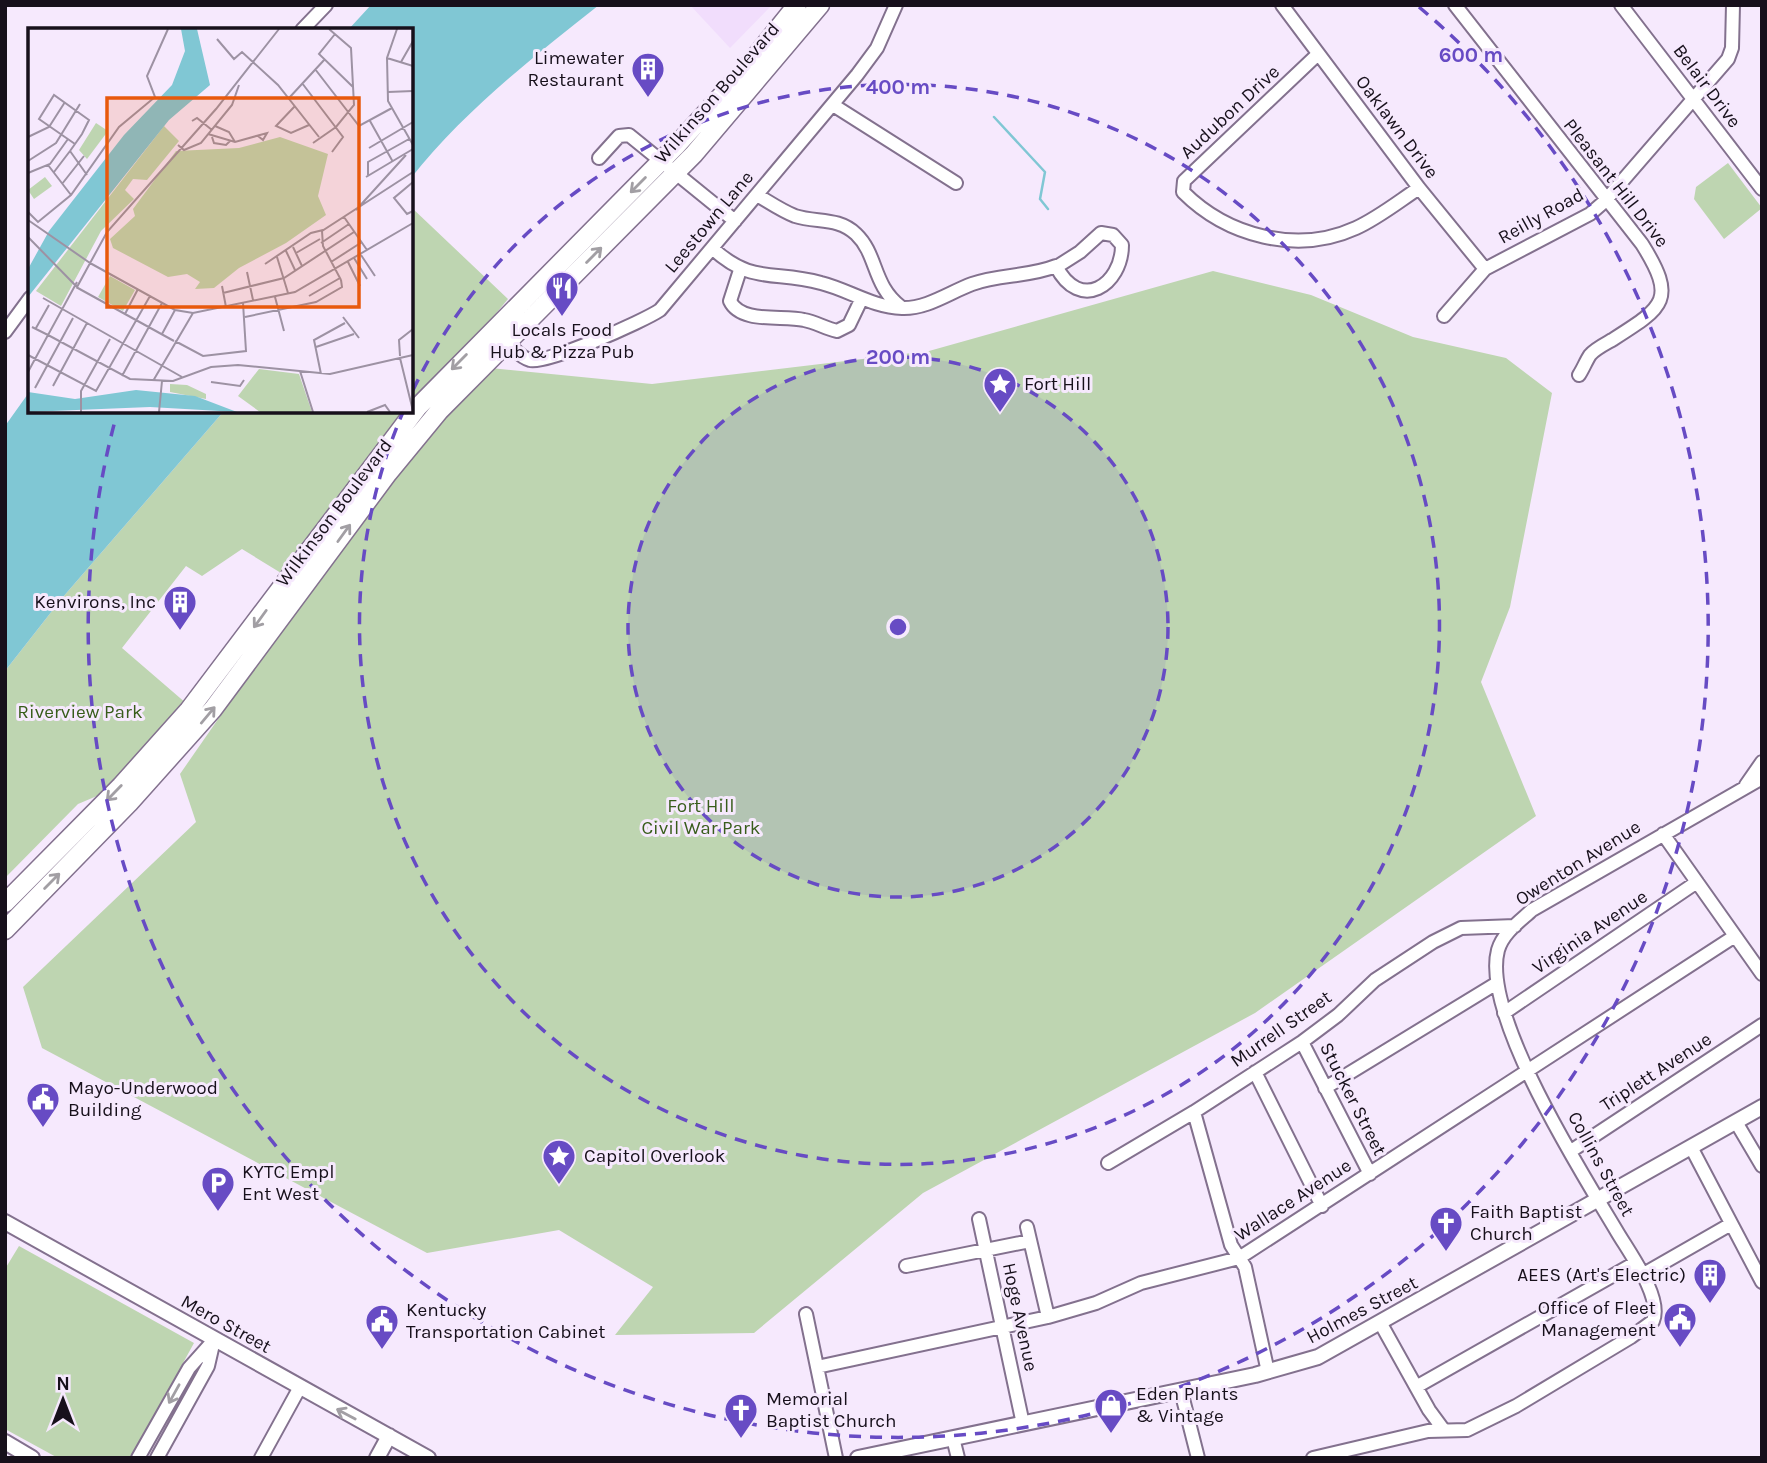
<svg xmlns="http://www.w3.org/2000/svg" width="1767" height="1463" font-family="Karla,sans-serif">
	<rect width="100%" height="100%" fill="#f6e9fd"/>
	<path fill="#f1ddfc" d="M690,5H772L730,48Z"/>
	<path fill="#bed5b1" d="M1728,163L1762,208L1724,239L1694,199L1696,187Z
		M411,207L508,299L281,573L242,549L202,576L186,566L122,648L187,704L104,793L78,804L5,878V671L63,597L224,411H411Z
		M1213,271L1311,295L1413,337L1506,358L1552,393L1510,607L1481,682L1536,816L1255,1013L923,1193L754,1333L615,1335L653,1287L559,1230L427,1253L42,1048L23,987L196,822L180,774L397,461L481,367L652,384L929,351Z
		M19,1246L194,1343L131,1458H58L5,1429V1269Z"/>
	<path fill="#80c7d4" d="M371,5H599C533,57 463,112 411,178V30H348Z
		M30,391V411H224L63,597L5,671V426Z"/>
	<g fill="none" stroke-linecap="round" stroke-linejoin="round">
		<path stroke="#80c7d4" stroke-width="2.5" d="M994,117L1045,172L1040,199L1048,209"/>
		<defs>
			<path id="minor" d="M1282,5L1419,188L1485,269
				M1455,5L1642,244C1677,300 1664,307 1612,340C1605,344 1595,349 1590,355C1586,361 1583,369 1579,375
				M1621,5L1762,189
				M302,30L326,5
				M1318,54L1184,181L1183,192C1227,236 1297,255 1356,228C1378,218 1398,202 1419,188
				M833,105L956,183
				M599,158L619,136L629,135L735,221
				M757,195C769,202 782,211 795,216C817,223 838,217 856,234C878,255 872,285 901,307
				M712,248C752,285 774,270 821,283C849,290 872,307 902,308C927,309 950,292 972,284C999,274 1029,277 1056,266H1058L1080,252L1101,233L1113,235L1122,245C1122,285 1080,313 1056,266
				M740,270L730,301C741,324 783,315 804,320C815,322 825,328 837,331L849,325L861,300
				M1444,316L1485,269L1590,214L1605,201L1728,59L1732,48L1733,5
				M496,326C505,337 516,356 530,360C545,365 644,321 660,310L857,75L877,48L896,5
				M5,332L30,298
				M1746,785L1762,762
				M1663,834L1762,974
				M1504,1013L1697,882
				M1302,1042L1370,1174
				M1255,1072L1322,1206
				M1325,1088L1497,983
				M1194,1112L1231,1245L1245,1267L1268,1372
				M1736,1122L1762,1166
				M1691,1147L1762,1282
				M1571,1151L1762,1025
				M1108,1163L1194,1112L1302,1042L1338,1015L1375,980L1433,942L1461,928L1515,926
				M979,1219L1023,1424
				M1027,1227L1048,1317
				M906,1266L1030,1241
				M1642,1275L1731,1224
				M806,1314L836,1458
				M1381,1324L1429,1410L1443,1429
				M817,1367L1048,1317L1096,1303L1141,1283L1239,1258L1735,936
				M1416,1387L1635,1263
				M1181,1391L1198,1458
				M953,1438L958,1458
				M138,1458L189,1368L214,1340
				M157,1458L208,1366L214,1340
				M261,1458L300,1387
				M1313,1458L1428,1431L1467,1430L1516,1406L1631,1337L1653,1321C1663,1297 1628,1251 1616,1230C1582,1173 1481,1014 1498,950C1503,933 1519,922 1532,910L1762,778"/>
			<path id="major" d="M5,1222L428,1458
				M5,1442L32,1458
				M377,1458L389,1436
				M858,1458L1255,1375L1318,1357L1762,1107"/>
			<path id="highway" d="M5,903L121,786L189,710L417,408L676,146L744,71L797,5
				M5,930L129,803L213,709L388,473L439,411L694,154L820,5"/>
		</defs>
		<use href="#minor" stroke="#83718e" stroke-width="16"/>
		<use href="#major" stroke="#83718e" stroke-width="18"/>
		<use href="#highway" stroke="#83718e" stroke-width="21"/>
		<use href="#minor" stroke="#fff" stroke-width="12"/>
		<use href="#major" stroke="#fff" stroke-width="14"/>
		<use href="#highway" stroke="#fff" stroke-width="18"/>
	</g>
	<defs><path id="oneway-shaft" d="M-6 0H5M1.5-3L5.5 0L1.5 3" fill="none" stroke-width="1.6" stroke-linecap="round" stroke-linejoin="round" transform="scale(1.75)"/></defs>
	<g stroke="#a29fa4">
		<use href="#oneway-shaft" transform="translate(638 185) rotate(135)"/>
		<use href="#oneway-shaft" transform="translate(594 255) rotate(-45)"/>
		<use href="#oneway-shaft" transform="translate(459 362) rotate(135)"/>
		<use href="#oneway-shaft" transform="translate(344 533) rotate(-54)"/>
		<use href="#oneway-shaft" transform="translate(260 619) rotate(126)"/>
		<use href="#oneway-shaft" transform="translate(208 715) rotate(-50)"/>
		<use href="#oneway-shaft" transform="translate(114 793) rotate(134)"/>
		<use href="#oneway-shaft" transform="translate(52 881) rotate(-45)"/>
		<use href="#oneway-shaft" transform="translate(174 1394) rotate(119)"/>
		<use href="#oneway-shaft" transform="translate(346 1414) rotate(-152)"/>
	</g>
	<circle cx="898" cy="627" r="270" fill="#674bc4" fill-opacity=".12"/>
	<g fill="none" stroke="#674bc4" stroke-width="3.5" stroke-dasharray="12 9">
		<circle cx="898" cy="627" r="270"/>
		<path d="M413 390A540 540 0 1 1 403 412"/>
		<path d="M1419 7A810 810 0 1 1 116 417"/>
	</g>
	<defs>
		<symbol id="building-pin" viewBox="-11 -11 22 30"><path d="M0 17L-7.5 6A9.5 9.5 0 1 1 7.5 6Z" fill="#674bc4" stroke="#f6e9fd"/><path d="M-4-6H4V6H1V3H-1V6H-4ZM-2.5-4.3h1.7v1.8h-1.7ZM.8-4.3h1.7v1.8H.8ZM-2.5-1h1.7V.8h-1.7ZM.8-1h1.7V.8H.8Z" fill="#fff"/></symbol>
		<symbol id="restaurant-pin" viewBox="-11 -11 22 30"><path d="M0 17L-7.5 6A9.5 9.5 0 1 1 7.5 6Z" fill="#674bc4" stroke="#f6e9fd"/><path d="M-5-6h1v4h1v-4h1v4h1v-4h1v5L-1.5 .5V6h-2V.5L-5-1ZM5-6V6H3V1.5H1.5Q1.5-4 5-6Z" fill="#fff"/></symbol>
		<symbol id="sight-pin" viewBox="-11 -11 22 30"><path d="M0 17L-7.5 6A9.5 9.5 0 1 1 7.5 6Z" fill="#674bc4" stroke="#f6e9fd"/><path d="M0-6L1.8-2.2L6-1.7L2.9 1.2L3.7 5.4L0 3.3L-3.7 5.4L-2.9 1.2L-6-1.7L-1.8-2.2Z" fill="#fff"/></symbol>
		<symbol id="civic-pin" viewBox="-11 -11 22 30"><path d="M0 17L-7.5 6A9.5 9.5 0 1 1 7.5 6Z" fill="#674bc4" stroke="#f6e9fd"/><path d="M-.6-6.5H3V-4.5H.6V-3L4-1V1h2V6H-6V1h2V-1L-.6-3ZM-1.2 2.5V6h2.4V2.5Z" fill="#fff"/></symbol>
		<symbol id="parking-pin" viewBox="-11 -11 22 30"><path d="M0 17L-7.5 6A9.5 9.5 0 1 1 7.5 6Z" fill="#674bc4" stroke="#f6e9fd"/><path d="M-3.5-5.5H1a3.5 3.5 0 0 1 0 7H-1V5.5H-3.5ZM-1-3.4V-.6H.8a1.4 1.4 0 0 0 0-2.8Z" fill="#fff"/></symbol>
		<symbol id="church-pin" viewBox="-11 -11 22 30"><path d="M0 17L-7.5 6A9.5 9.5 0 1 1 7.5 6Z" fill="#674bc4" stroke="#f6e9fd"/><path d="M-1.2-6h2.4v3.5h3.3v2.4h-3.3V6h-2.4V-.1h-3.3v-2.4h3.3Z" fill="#fff"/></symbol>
		<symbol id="shop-pin" viewBox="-11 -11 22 30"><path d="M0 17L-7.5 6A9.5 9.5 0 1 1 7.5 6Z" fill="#674bc4" stroke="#f6e9fd"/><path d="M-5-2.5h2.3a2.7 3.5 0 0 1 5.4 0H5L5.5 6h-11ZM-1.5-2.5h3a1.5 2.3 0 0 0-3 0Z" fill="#fff"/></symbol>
	</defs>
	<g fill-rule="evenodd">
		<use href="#building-pin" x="629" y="50" width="38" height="52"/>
		<use href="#restaurant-pin" x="543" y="269" width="38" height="52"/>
		<use href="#sight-pin" x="981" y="365" width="38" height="52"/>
		<use href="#building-pin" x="161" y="583" width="38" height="52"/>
		<use href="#civic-pin" x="24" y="1080" width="38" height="52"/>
		<use href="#sight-pin" x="540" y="1137" width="38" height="52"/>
		<use href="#parking-pin" x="199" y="1164" width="38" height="52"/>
		<use href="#church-pin" x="1427" y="1204" width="38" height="52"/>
		<use href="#building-pin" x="1691" y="1256" width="38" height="52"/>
		<use href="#civic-pin" x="1661" y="1300" width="38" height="52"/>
		<use href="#civic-pin" x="363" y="1302" width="38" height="52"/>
		<use href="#shop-pin" x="1092" y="1386" width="38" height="52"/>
		<use href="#church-pin" x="722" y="1391" width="38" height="52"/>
	</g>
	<g text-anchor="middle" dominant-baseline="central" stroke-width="6" stroke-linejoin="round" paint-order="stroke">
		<g font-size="19" fill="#17101b" stroke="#f6e9fd" text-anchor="start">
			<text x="624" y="58" text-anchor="end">Limewater<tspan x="624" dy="22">Restaurant</tspan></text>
			<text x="562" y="330" text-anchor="middle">Locals Food<tspan x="562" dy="22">Hub &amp; Pizza Pub</tspan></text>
			<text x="1024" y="384">Fort Hill</text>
			<text x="156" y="602" text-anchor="end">Kenvirons, Inc</text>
			<text x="68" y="1088">Mayo-Underwood<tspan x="68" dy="22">Building</tspan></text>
			<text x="584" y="1156">Capitol Overlook</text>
			<text x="242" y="1172">KYTC Empl<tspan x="242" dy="22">Ent West</tspan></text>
			<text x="1470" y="1212">Faith Baptist<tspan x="1470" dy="22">Church</tspan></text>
			<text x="1686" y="1275" text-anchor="end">AEES (Art's Electric)</text>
			<text x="1656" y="1308" text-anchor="end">Office of Fleet<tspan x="1656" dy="22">Management</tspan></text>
			<text x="406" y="1310">Kentucky<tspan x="406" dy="22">Transportation Cabinet</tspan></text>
			<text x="1136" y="1394">Eden Plants<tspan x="1136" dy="22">&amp; Vintage</tspan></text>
			<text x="766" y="1399">Memorial<tspan x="766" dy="22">Baptist Church</tspan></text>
		</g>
		<g font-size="19" fill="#17101b" stroke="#f6e9fd">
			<text transform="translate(1707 86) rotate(53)">Belair Drive</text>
			<text transform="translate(717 93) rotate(-49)">Wilkinson Boulevard</text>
			<text transform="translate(1230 112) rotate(-43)">Audubon Drive</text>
			<text transform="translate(1397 127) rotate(53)">Oaklawn Drive</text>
			<text transform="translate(1616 183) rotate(52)">Pleasant Hill Drive</text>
			<text transform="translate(1541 216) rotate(-29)">Reilly Road</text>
			<text transform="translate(709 222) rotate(-50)">Leestown Lane</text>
			<text transform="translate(334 513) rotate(-53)">Wilkinson Boulevard</text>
			<text transform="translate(1578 863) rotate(-32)">Owenton Avenue</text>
			<text transform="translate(1590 932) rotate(-34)">Virginia Avenue</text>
			<text transform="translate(1281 1029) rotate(-35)">Murrell Street</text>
			<text transform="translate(1656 1072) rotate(-33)">Triplett Avenue</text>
			<text transform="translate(1353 1099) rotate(63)">Stucker Street</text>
			<text transform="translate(1601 1164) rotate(61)">Collins Street</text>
			<text transform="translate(1293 1200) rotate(-33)">Wallace Avenue</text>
			<text transform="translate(1362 1310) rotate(-28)">Holmes Street</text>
			<text transform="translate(1020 1317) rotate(78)">Hoge Avenue</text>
			<text transform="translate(226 1324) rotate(29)">Mero Street</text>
		</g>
		<g font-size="19" fill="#385d1b" stroke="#f6e9fd">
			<text x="80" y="712">Riverview Park</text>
			<text x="701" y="806">Fort Hill<tspan x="701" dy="22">Civil War Park</tspan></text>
		</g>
	</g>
	<g transform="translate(28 28)">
		<rect width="385" height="385" fill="#f6e9fd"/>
		<path d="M68,95L80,103L59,131L51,122ZM136,98L151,113L119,152L105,151L97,162L106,171L73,203L33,278L8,263ZM252,109L300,126L290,168L298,187L258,215L211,240L186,260L167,261L172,254L159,246L140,249L85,220L82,211L107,188L105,181L148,123L211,120ZM17,149L24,158L6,171L0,162ZM82,248L107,262L95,283L70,269ZM231,341L271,346L284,384H232L210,368ZM142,356L159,357L178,366V371L142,364Z" fill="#bed5b1"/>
		<path d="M153,1H169L182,57L141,92L0,269V241L21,203L96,107L144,57L157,23ZM108,362L167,368L209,384L122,379L0,384V364L47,371Z" fill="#80c7d4"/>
		<path fill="none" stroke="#9d92a3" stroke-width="2" d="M369,1L359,30L360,73L385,117M307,6L291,26L325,59M189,11L206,31L214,24L250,57L291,109M359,30L385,38M373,34L385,13M287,41L331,98L364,80M274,55L315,109L304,124M360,64L385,63M261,70L297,31M267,78L248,98L263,105L281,97M164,93L169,90L184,102M342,93L365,134M187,98L201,104L207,114M180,106L207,114L239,105L235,112L230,108M0,109L21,99L37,74M184,109L186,115L198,117L202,113M285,115L308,99L326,77L323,20L301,1M150,117L156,122L173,115L204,77L211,57M341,120L385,94M42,123L59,147M0,133L28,115L52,76M20,137L43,167M26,144L42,123L47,116L54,106L61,92L26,67L11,91L47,116M0,145L22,136L40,111M340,147V134L381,111M338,149L385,121M385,154L366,170L379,186L385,183M34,156L56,128M328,182L378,127M0,184L10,194L43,167L91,99L127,69L119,48L140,1M316,189L339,222M0,192L62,235M0,209L49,259L79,204L188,81L251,1M293,215L321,196M265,219L274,238M258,223L267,242M268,225L292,211M333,227L347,248M249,229L260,265M326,230L339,251M303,234L334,214M320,234L332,258M62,235L147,282L165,285L267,264L385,195M237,236L283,205L295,202M219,244L225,272M313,252L295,218L294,203L385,144M49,254L20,307L102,351L145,353L183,339L210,337L302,346L385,327M194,258L198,279M48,259L146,313M195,265L256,250L326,204M281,268L312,250M247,269L256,303M15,270L154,349M97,286L110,261M217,289L288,274L314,259L313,252M315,289L331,310M8,300L21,277M134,306L147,282M147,313L175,328L218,323L215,275M288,319L326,306M0,327L68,363L122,268M372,328L371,312L385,301M372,330L385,383M272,343L285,384M0,344L20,307L4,299M293,346L286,312L317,295M94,348L134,275M125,353L165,285M183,354L212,358L216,352M25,358L59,295M7,360L45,290M53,384V363L82,311M131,384L134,353M339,384L357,377L362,384"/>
		<path fill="#e8590c" fill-opacity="0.15" stroke="#e8590c" stroke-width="3.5" d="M79,70H331V279H79Z"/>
		<rect width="385" height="385" fill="none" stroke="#17101b" stroke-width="3.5"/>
	</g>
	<circle cx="898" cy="627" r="10" fill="#674bc4" stroke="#f6e9fd" stroke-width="3.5"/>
	<g font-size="21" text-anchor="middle" font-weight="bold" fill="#674bc4" stroke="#f6e9fd" stroke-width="6" stroke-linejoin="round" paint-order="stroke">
		<text x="1471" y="62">600 m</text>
		<text x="898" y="94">400 m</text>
		<text x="898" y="364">200 m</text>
	</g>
	<rect width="1767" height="1463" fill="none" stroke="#17101b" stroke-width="14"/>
	<g transform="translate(63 1400)" stroke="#f6e9fd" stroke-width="5" paint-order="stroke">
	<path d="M0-5L12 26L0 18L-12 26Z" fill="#17101b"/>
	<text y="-10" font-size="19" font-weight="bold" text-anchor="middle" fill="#17101b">N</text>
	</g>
</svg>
